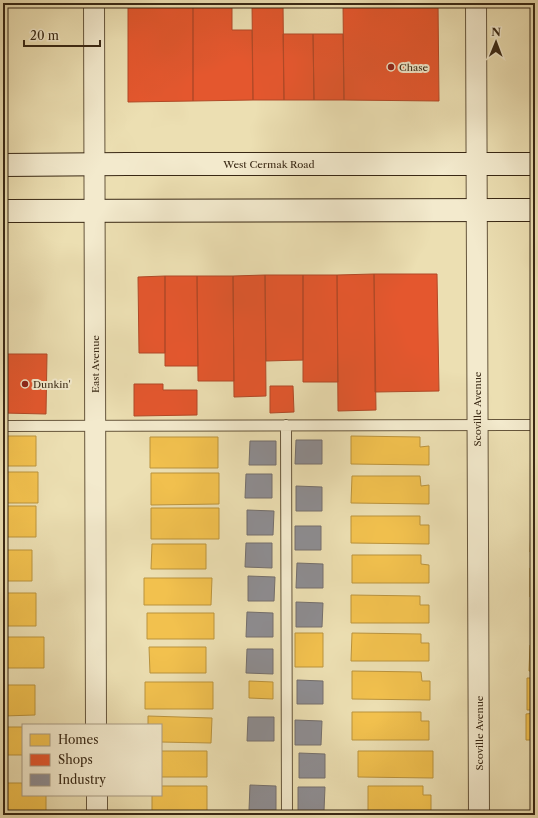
<svg xmlns="http://www.w3.org/2000/svg" width="538" height="818" font-family="'Libre Caslon Text',serif">
	<rect width="100%" height="100%" fill="#ecdfb2"/>
	<filter id="stains"><feTurbulence type="fractalNoise" baseFrequency=".005" numOctaves="4"/><feColorMatrix values="0 0 0 0 .2 0 0 0 0 .09 0 0 0 0 .02 0 0 0 .5 -.17"/></filter>
	<radialGradient id="worn" r=".72"><stop offset=".6" stop-color="#630" stop-opacity="0"/><stop offset="1" stop-color="#630" stop-opacity=".3"/></radialGradient>
	<path fill="#f2c14e" stroke="#ba933d" d="M3,436H36V466H3Z
		M351,436L420,437V447L429,446V465L351,464Z
		M150,437H218V468H150Z
		M533,438H535V470H532Z
		M3,472H38V503H3Z
		M151,473H219V504L151,505Z
		M352,476H420L421,486L429,485V504L351,503Z
		M533,482H535V512H533Z
		M3,506H36V537H3Z
		M151,508H219V539H151Z
		M351,516H420V525H429V544L351,543Z
		M531,524H535V552H530Z
		M152,544H206V569H151Z
		M3,550H32V581H3Z
		M352,555H421V564L429,565V583H352Z
		M530,568H535V597H530Z
		M144,578H212L211,605H144Z
		M3,593H36V626H3Z
		M351,595L420,596V605H429V623H351Z
		M531,611H535V638H531Z
		M147,613H214V639H147Z
		M295,633H323V667H295Z
		M352,633L421,634V643H429V661H351Z
		M3,637H44V668H3Z
		M530,645H535V671H529Z
		M149,647H206V673H150Z
		M352,671L421,672L422,681H430V700L352,699Z
		M527,678H535V710H527Z
		M249,681L273,682V699L249,698Z
		M145,682H213V709H145Z
		M3,685H35V715L3,716Z
		M352,712H421V721H429V740H352Z
		M535,713V740H526V714Z
		M148,716L212,718L211,743L161,742V725H148Z
		M3,727H23V755H3Z
		M532,750H535V777H532Z
		M161,751H207V777H161Z
		M358,751H433V778L358,777Z
		M3,783H22L23,795H46V815H3Z
		M535,785V812H533L532,786Z
		M161,786H207V811L152,812V795H161Z
		M368,786H423V795H431V814L368,813Z"/>
	<path fill="#e4572e" stroke="#b14926" d="M128,3H193V101L128,102Z
		M193,3H232V30H252L253,100L193,101Z
		M252,3H283L284,100H253Z
		M343,3H438L439,101L344,100Z
		M283,34H313L314,100H284Z
		M313,34H343L344,100H314Z
		M374,274L376,410L338,411L337,275Z
		M374,274H437L439,391L375,392Z
		M265,275L266,396L234,397L233,276Z
		M265,275H303V360L266,361Z
		M303,275H337L338,382H303Z
		M165,276V353H139L138,277Z
		M165,276H197L198,366H165Z
		M197,276H233L234,381H198Z
		M3,354H47L46,414L3,413Z
		M134,384H163V390H197V415L134,416Z
		M270,386H293L294,412L270,413Z"/>
	<path fill="#8d8d92" stroke="#746f6c" d="M296,440H322V464H295Z
		M250,441H276V465H249Z
		M246,474H272V498H245Z
		M296,486L322,487V511H296Z
		M247,510L274,511L273,535H247Z
		M295,526H321V550H295Z
		M246,543H272V568L245,567Z
		M297,563L323,564V588H296Z
		M248,576L275,577L274,601H248Z
		M296,602L323,603L322,627H296Z
		M247,612L273,613V637H246Z
		M247,649H273V674L246,673Z
		M297,680L323,681V704H297Z
		M248,717H274V741H247Z
		M295,720L322,721L321,745H295Z
		M299,753L325,754V778H299Z
		M250,785L276,786V810H249Z
		M298,787H325L324,811H298Z"/>
	<g fill="none" stroke-linecap="round" stroke-linejoin="round">
		<defs>
			<path id="service" d="M286,425L287,815
				M3,426L535,425"/>
			<path id="minor" d="M94,3L96,725
				M476,3L479,815
				M97,795V815"/>
			<path id="secondary" d="M3,165L127,164H535
				M3,211L535,210"/>
		</defs>
		<use href="#service" stroke="#66563c" stroke-width="12"/>
		<use href="#minor" stroke="#66563c" stroke-width="22"/>
		<use href="#secondary" stroke="#392814" stroke-width="24"/>
		<use href="#service" stroke="#f3eacd" stroke-width="10"/>
		<use href="#minor" stroke="#f3eacd" stroke-width="20"/>
		<use href="#secondary" stroke="#f3eacd" stroke-width="22"/>
	</g>
	<g fill="#8f2418" stroke="#f3eacd" stroke-width="1.5">
		<circle cx="391" cy="67" r="4"/>
		<circle cx="25" cy="384" r="4"/>
	</g>
	<g text-anchor="middle" dominant-baseline="central" stroke-width="4" stroke-linejoin="round" paint-order="stroke">
		<g font-size="10" fill="#392814" stroke="#f3eacd" text-anchor="start">
			<text x="399" y="67">Chase</text>
			<text x="33" y="384">Dunkin'</text>
		</g>
		<g font-size="10" fill="#392814" stroke="#f3eacd">
			<text x="269" y="164">West Cermak Road</text>
			<text transform="translate(95 364) rotate(-90)">East Avenue</text>
			<text transform="translate(477 409) rotate(-90)">Scoville Avenue</text>
			<text transform="translate(479 733) rotate(-90)">Scoville Avenue</text>
		</g>
	</g>
	<rect width="538" height="818" fill="none" stroke="#ecdfb2" stroke-width="16"/>
	<rect x="4" y="4" width="530" height="810" fill="none" stroke="#392814" stroke-width="2"/>
	<rect x="8" y="8" width="522" height="802" fill="none" stroke="#392814"/>
	<rect x="22" y="724" width="140" height="72" fill="#f3eacd" stroke="#a99c83"/>
	<rect x="30" y="734" width="20" height="12" fill="#f2c14e" stroke="#a99c83"/>
	<text x="58" y="744" font-size="12" fill="#392814">Homes</text>
	<rect x="30" y="754" width="20" height="12" fill="#e4572e" stroke="#a99c83"/>
	<text x="58" y="764" font-size="12" fill="#392814">Shops</text>
	<rect x="30" y="774" width="20" height="12" fill="#8d8d92" stroke="#a99c83"/>
	<text x="58" y="784" font-size="12" fill="#392814">Industry</text>
	<g transform="translate(496 42) rotate(1)" stroke="#f3eacd" stroke-width="3" paint-order="stroke">
	<path d="M0-3L7 15L0 10L-7 15Z" fill="#392814"/>
	<text y="-6" font-size="11" font-weight="bold" text-anchor="middle" fill="#392814">N</text>
	</g>
	<path d="M24 40v6h76v-6" fill="none" stroke="#392814" stroke-width="2"/>
	<text x="30" y="40" font-size="12" fill="#392814" stroke="#f3eacd" stroke-width="3" paint-order="stroke">20 m</text>
	<rect width="100%" height="100%" filter="url(#stains)"/>
	<rect width="100%" height="100%" fill="url(#worn)"/>
</svg>
